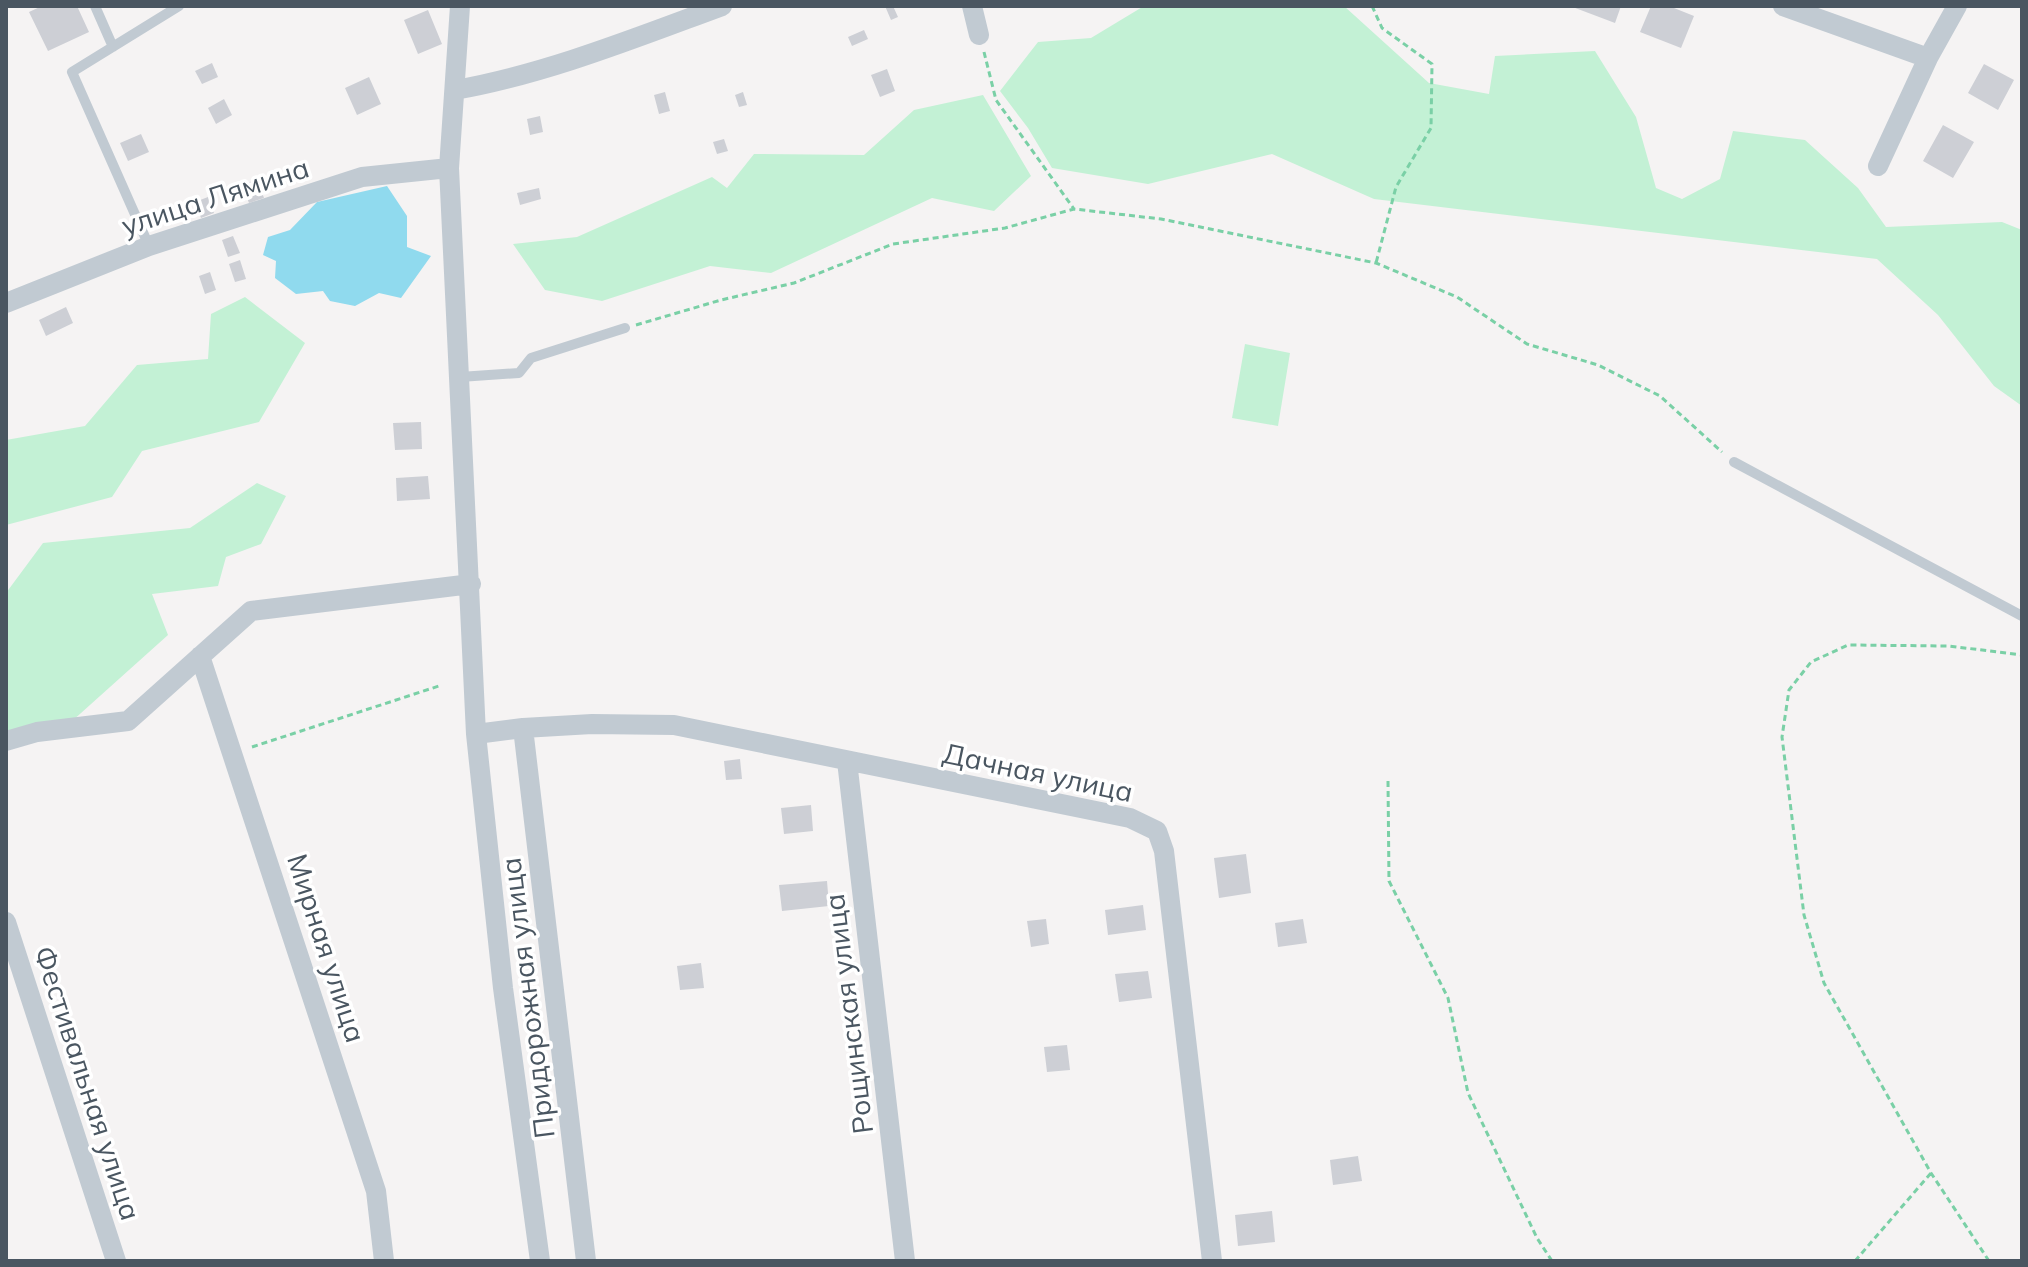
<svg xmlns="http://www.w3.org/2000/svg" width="2028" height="1267" font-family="Mulish,sans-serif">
	<rect width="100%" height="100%" fill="#f5f3f3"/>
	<path fill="#c3f1d5" d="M1144,6H1344L1429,83L1489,94L1495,56L1595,51L1636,117L1656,188L1682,199L1720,179L1733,131L1805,140L1858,188L1886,227L2002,222L2022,230V406L1994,386L1938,315L1877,259L1374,199L1272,154L1148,184L1052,168L1028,128L1000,91L1038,42L1091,38Z
		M983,95L1031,176L994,211L932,198L771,273L710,266L602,301L545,290L513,244L577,237L712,177L727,188L754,154L864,155L914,110Z
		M245,297L305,343L259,422L142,451L112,497L6,525V440L85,426L137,365L208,359L211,314Z
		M1245,344L1290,353L1278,426L1232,418Z
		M257,483L286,496L261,544L226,557L218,586L152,594L168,635L71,722L6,742V593L43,543L190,528Z"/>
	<path fill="#90daee" d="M387,186L407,216V247L431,256L401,298L379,293L355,306L330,301L323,291L296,294L275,278L276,261L263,255L268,237L290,230L317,202Z"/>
	<path fill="#cdcfd5" d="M42,6H77L89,32L48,51L29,12Z
		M885,6H893L898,17L891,20Z
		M1570,6H1621L1615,23Z
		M1651,6H1669L1694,16L1681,48L1640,32Z
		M428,10L442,44L418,54L404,20Z
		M864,30L868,39L852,46L848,37Z
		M212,63L218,77L202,84L195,71Z
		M1984,64L2014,80L1998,110L1968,93Z
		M887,69L895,91L880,97L871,75Z
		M369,77L381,104L357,115L345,88Z
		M665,92L670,111L659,114L654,95Z
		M743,92L747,105L739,107L735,95Z
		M224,99L232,115L216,124L208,108Z
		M540,116L543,132L530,135L527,119Z
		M1943,125L1974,142L1953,178L1923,161Z
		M141,134L149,152L128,161L120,143Z
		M724,139L728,151L717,154L713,142Z
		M257,179L264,198L249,203L242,185Z
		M539,188L541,199L520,205L517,193Z
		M208,197L214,213L201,218L195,202Z
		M233,236L240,253L228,257L222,240Z
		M240,260L246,279L235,282L229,264Z
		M210,272L216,290L205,294L199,276Z
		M66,307L73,323L46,336L39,320Z
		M421,422L422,449L395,450L393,423Z
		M428,476L430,499L397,501L396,478Z
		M740,759L742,779L726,780L724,761Z
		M811,805L813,831L784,834L781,808Z
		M1246,854L1251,893L1219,898L1214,858Z
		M827,881L829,906L782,911L779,885Z
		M1143,905L1146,930L1108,935L1105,910Z
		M1046,919L1049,944L1031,947L1027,921Z
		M1303,919L1307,943L1278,947L1275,923Z
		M701,963L704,988L680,990L677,966Z
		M1148,971L1152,998L1119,1002L1115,974Z
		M1067,1045L1070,1070L1047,1072L1044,1047Z
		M1358,1156L1362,1181L1333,1185L1330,1160Z
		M1272,1211L1275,1242L1238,1246L1235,1215Z"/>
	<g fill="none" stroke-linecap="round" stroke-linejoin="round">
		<path stroke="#7ad0a6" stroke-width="3" stroke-dasharray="6 4" stroke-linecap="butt" d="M1372,6L1382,28L1432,64L1431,128L1396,187L1376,263
			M984,52L996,100L1074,209
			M636,325L721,300L794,283L893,244L1005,228L1074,209L1161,219L1376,263L1457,297L1527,344L1598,365L1660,396L1722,452
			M252,747L442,685
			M1388,781L1389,881L1448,998L1468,1093L1537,1238L1552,1261
			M1855,1261L1931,1173
			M1989,1261L1931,1173L1824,983L1804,915L1782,737L1789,690L1811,662L1848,645L1949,646L2022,655"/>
		<path stroke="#c1cad2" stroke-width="10" d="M95,6L113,47
			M149,246L72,72L179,6
			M460,377L519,373L531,358L625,328
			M1734,462L2022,616"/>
		<path stroke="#c1cad2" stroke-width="20" d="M460,6L449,168L476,734L503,988L540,1261
			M972,6L979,35
			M1783,6L1928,58L1957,6
			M455,90C546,74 635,38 722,6
			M1878,166L1928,58
			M6,303L149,246L362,177L449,168
			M200,656L376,1191L384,1261
			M523,728L586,1261
			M476,734L523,728L592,724L674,725L1130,818L1157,831L1164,851L1212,1261
			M6,741L37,732L128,721L251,611L471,584
			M847,761L905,1261
			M6,922L116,1261"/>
	</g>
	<g text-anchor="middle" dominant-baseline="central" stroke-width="7" stroke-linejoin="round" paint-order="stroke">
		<g font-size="28" fill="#4a5661" stroke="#fff">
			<text transform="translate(215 196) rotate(-18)">улица Лямина</text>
			<text transform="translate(1038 772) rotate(12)">Дачная улица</text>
			<text transform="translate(327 948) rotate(72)">Мирная улица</text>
			<text transform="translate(527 998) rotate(-97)">Придорожная улица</text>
			<text transform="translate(848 1014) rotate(-97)">Рощинская улица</text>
			<text transform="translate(88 1083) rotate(72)">Фестивальная улица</text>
		</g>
	</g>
	<rect width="2028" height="1267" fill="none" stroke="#4a5661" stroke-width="16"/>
</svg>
